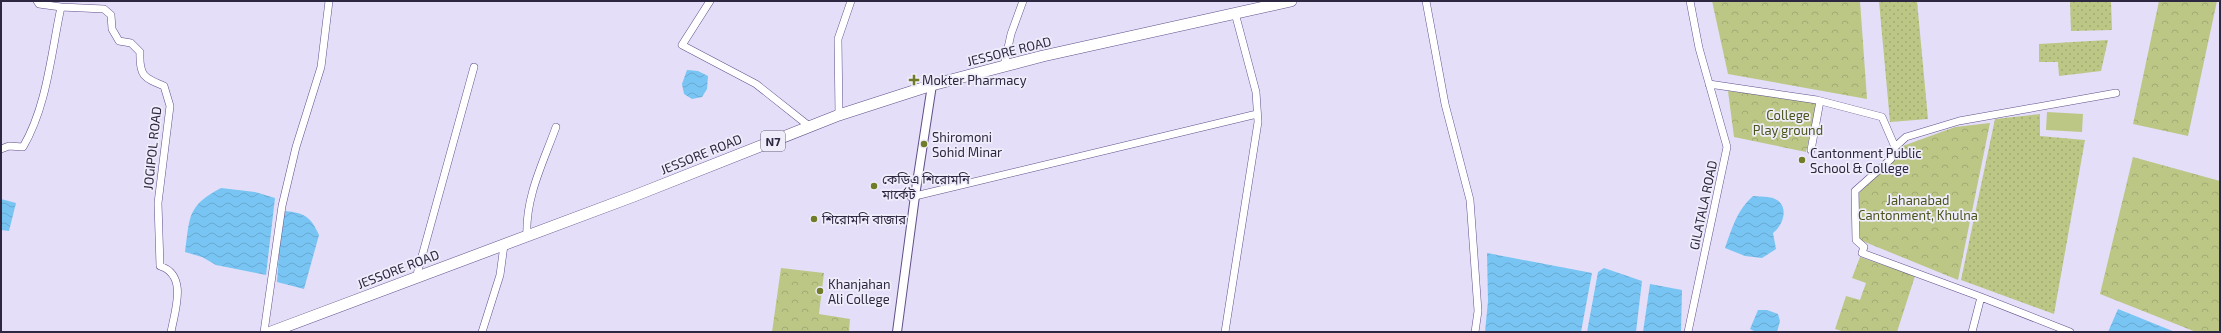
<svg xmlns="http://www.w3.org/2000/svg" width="2221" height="333" font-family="'Exo 2','Noto Sans Bengali',sans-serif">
	<defs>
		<pattern id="park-crowns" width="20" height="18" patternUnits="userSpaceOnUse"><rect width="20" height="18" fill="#bcc785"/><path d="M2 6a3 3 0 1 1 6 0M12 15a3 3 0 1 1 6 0" fill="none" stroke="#a2ab74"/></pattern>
		<pattern id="garden-dots" width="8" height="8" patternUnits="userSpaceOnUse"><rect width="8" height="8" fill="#bcc785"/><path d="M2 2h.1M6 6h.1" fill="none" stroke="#a2ab74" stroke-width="1.8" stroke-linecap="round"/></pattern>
		<pattern id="water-waves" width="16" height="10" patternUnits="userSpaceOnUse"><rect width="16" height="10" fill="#78c5f4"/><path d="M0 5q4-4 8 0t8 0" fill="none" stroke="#68a9d2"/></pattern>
	</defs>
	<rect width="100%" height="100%" fill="#e4def9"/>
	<path fill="#bcc785" d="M2047,112L2083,114L2082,132L2046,130Z"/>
	<path fill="url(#park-crowns)" d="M1712,1H1860L1867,99L1728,74Z
		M2159,1H2217L2188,136L2133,124Z
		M1728,91L1818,100L1806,152L1734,137Z
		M1990,123L1958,280L1860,240L1858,194L1894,159L1900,147L1955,127Z
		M2133,157L2220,181V332H2196L2100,294Z
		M1860,257L1915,276L1897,332H1845L1835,329L1846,296L1860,300L1866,283L1852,278Z
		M781,268L824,273L819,314L850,319L849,332H772Z"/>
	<path fill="url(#garden-dots)" d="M1879,1H1917L1928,119L1890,122Z
		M2070,1H2111L2112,30L2071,31Z
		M2108,40L2101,71L2059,76L2058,62H2039V44Z
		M2040,114V136L2085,140L2054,314L1961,280L1995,119Z"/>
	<path fill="url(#water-waves)" d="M687,70L698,71L708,76L707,89L702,97L692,99L684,94L682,84Z
		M221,188L255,192L275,198L266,275L216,265L202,257L185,252C190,216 187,206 221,188Z
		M1753,196C1759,197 1770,196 1775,199C1790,206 1783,226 1773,233L1776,249L1762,258L1745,256L1725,248C1732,228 1737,210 1753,196Z
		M1,199L16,203L9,231L1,230Z
		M285,211C305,213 311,217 319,235L304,289L277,282L280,238Z
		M1487,253L1592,273L1581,332H1485L1488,301Z
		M1604,268L1642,281L1636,332H1587L1598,272Z
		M1650,284L1682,290L1681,332H1643Z
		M2118,309L2175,332H2108Z
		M1758,310H1767L1778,314L1780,321L1777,332H1756L1750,329Z"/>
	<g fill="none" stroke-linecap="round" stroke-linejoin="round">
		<defs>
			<path id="minor" d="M710,1L682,45L756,84L809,126
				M1426,1L1445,104L1470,200L1478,311L1475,332
				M61,7L104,9L111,15L112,29L119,41L131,43L140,52C139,76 144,78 164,86L170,106L158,203L160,266C188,275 175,310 171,332
				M1004,66L1011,34L1023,1
				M1709,84L1817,100L1882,117L1895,147
				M839,115L838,39L851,1
				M1,149L9,146L23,147C47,106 51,54 61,7L39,4L37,1
				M1811,150L1820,101
				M911,197L1257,114
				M527,236C525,198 543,163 556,127
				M416,278L474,67
				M1981,297L2070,332
				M264,332L282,206L296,147L321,67L329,1
				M482,332L500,275L504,245
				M1225,332L1258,122L1256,92L1235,13
				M1688,332L1727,147L1699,48L1690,1
				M1972,332L1981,297L1862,253L1864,247L1856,240L1855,191L1891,159L1895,147L1906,137L1959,121L2116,93"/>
			<path id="tertiary" d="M897,332L915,196L932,85"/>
			<path id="trunk" d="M271,332L634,196L839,115L932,85L1043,56L1291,1"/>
		</defs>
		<use href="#minor" stroke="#604f89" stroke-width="8"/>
		<use href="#tertiary" stroke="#604f89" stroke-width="10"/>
		<use href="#trunk" stroke="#604f89" stroke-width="12"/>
		<use href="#minor" stroke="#fff" stroke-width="7"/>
		<use href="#tertiary" stroke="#fff" stroke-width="8"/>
		<use href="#trunk" stroke="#fff" stroke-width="11"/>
	</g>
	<g fill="#707c28" stroke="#f0edfb" stroke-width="1.5">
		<path d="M912 74h4v4h4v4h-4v4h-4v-4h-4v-4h4z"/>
		<circle cx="924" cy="144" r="4"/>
		<circle cx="1802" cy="160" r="4"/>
		<circle cx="874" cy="186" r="4"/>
		<circle cx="814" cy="219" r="4"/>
		<circle cx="820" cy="291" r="4"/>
	</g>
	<g text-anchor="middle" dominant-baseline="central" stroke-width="3.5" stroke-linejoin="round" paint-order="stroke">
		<rect fill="#f0edfb" stroke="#686279" stroke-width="1" x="761" y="131" width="24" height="20" rx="3"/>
		<g font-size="12" font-weight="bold" fill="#2e2741">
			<text x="773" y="141">N7</text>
		</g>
		<g font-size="13" fill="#2e2741" stroke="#f0edfb">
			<text transform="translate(1009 51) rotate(-14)">JESSORE ROAD</text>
			<text transform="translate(152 148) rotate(-84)">JOGIPOL ROAD</text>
			<text transform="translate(701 154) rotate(-22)">JESSORE ROAD</text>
			<text transform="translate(1703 205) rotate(-78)">GILATALA ROAD</text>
			<text transform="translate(398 269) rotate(-21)">JESSORE ROAD</text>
		</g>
		<g font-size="13" fill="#2e2741" stroke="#f0edfb" text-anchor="start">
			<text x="922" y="80">Mokter Pharmacy</text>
			<text x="932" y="137">Shiromoni<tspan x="932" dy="15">Sohid Minar</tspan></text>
			<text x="1810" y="153">Cantonment Public<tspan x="1810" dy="15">School &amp; College</tspan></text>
			<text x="882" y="179">কেডিএ শিরোমনি<tspan x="882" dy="15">মার্কেট</tspan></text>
			<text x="822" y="219">শিরোমনি বাজার</text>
			<text x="828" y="284">Khanjahan<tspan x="828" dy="15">Ali College</tspan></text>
		</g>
		<g font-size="13" fill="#4c541c" stroke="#f0edfb">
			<text x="1788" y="115">College<tspan x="1788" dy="15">Play ground</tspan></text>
			<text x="1918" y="200">Jahanabad<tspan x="1918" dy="15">Cantonment, Khulna</tspan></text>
		</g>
	</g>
	<rect width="2221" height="333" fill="none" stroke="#2e2741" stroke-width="4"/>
</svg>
